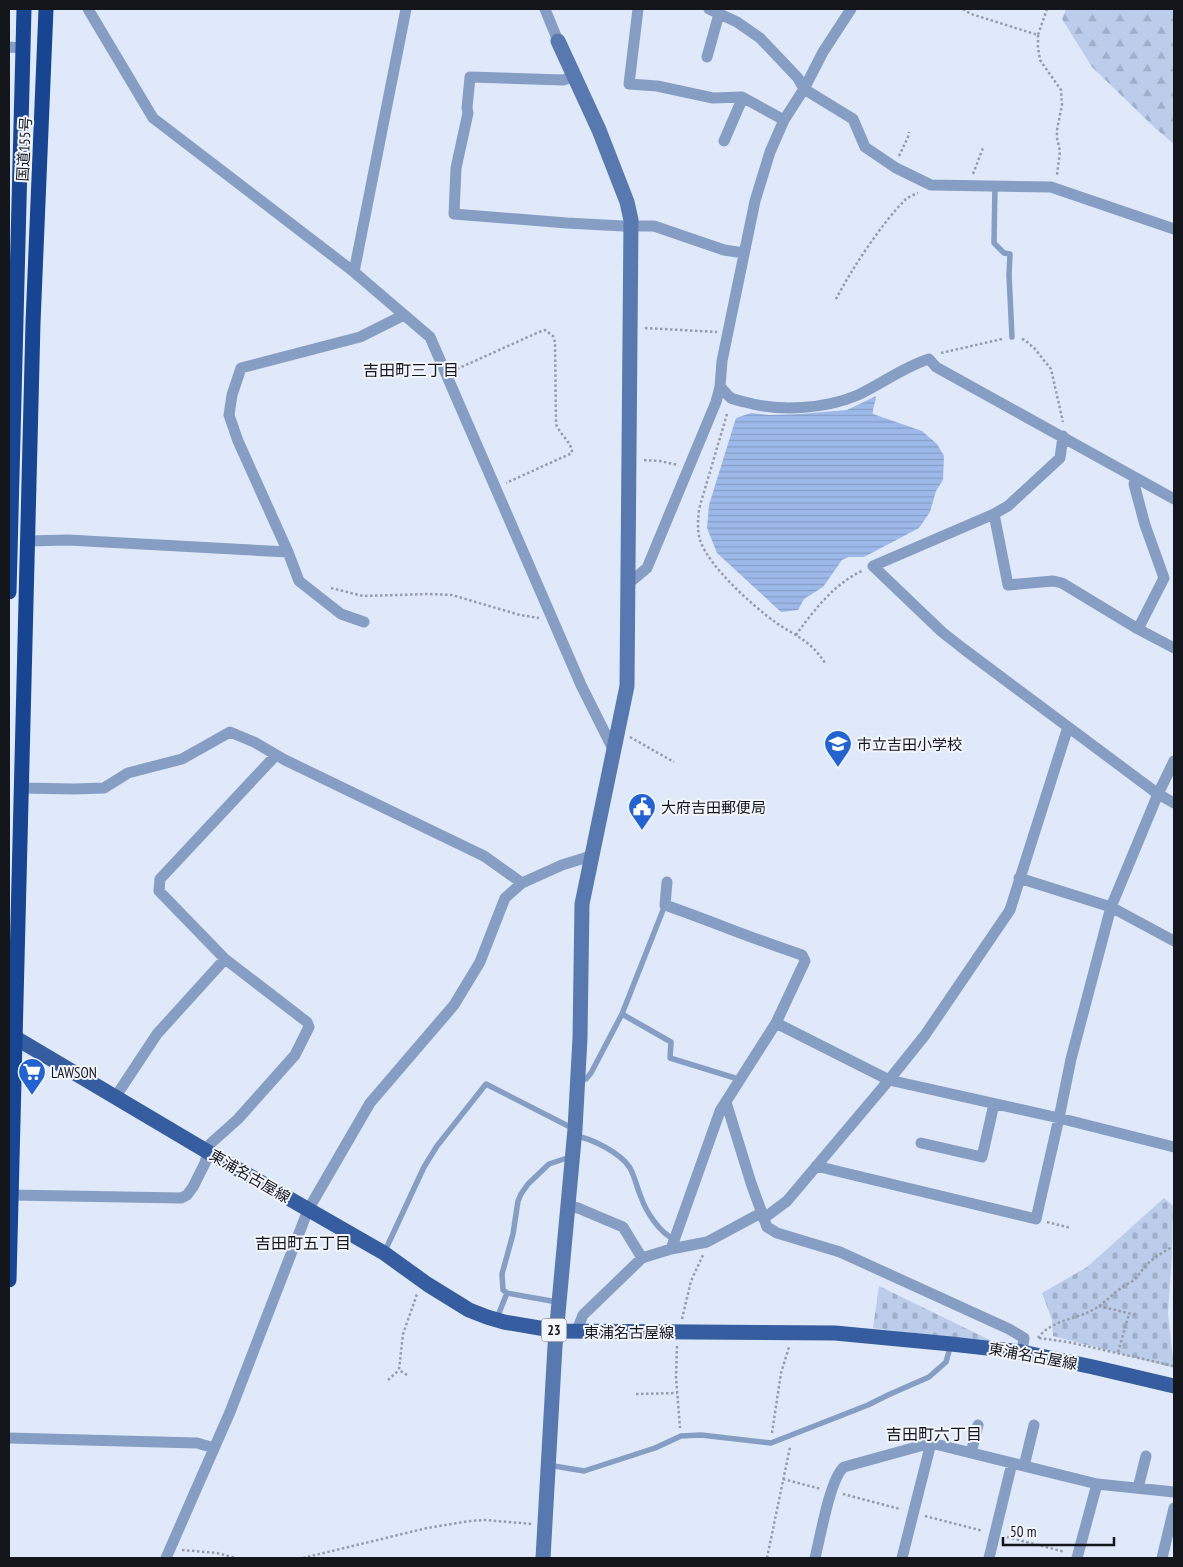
<svg xmlns="http://www.w3.org/2000/svg" width="1183" height="1567" font-family="'PT Sans Narrow','Noto Sans JP',sans-serif">
	<defs>
		<pattern id="forest-firs" width="22" height="20" patternUnits="userSpaceOnUse" patternTransform="scale(1.25)"><rect width="22" height="20" fill="#bbcdeb"/><path d="M5 1l3.5 6h-7zM16 11l3.5 6h-7z" fill="#a0afc9"/></pattern>
		<pattern id="cemetery-stones" width="16" height="16" patternUnits="userSpaceOnUse" patternTransform="scale(1.25)"><rect width="16" height="16" fill="#bbcdeb"/><path d="M2 7V4a2 2 0 0 1 4 0v3zM10 15v-3a2 2 0 0 1 4 0v3z" fill="#a0afc9"/></pattern>
		<pattern id="water-rules" width="6" height="5" patternUnits="userSpaceOnUse" patternTransform="scale(1.25)"><rect width="6" height="5" fill="#9cb9e9"/><path d="M0 2.5h6" fill="none" stroke="#869ec7"/></pattern>
	</defs>
	<rect width="100%" height="100%" fill="#e0e9f9"/>
	<path fill="url(#forest-firs)" d="M1066,9H1174V144L1156,129L1092,67L1062,19Z"/>
	<path fill="url(#cemetery-stones)" d="M1164,1198L1173,1206L1172,1255L1168,1313L1174,1368L1053,1336L1052,1320L1042,1293L1087,1267Z
		M879,1286L1000,1345L873,1328Z"/>
	<path fill="url(#water-rules)" d="M876,396C876,402 872,408 873,414L922,431L937,444L944,456L943,480L936,491L930,512L919,528L864,557H849L842,560L823,587L804,599L798,610L781,612L717,553L707,528L709,505L736,418L751,413L770,415L800,414L847,410Z"/>
	<g fill="none" stroke-linecap="round" stroke-linejoin="round">
		<path stroke="#969da9" stroke-width="2.5" stroke-dasharray="2.5 2.5" stroke-linecap="butt" d="M963,9L971,14L1038,35L1047,9
			M1038,35V47L1040,60L1061,90L1062,105L1057,130V138L1060,151L1057,175
			M899,156L908,137L909,132
			M973,174L983,148
			M836,299C851,270 882,223 905,200C908,197 913,195 918,193
			M645,328L717,332
			M1022,339L1025,340L1035,349L1051,369L1063,422
			M941,353L1002,339
			M457,369L539,332L545,330L553,336L555,342L556,424C560,435 572,442 572,453L506,483
			M727,414L699,509C698,520 697,530 700,540C709,567 752,605 775,622C797,637 810,640 825,663
			M644,460L660,461L678,465
			M331,588L363,596L429,594L452,595L520,615L539,618
			M796,635C813,611 835,583 862,571
			M630,737L674,762
			M1047,1222L1071,1228
			M1099,1306L1136,1315
			M682,1319L691,1281L703,1255
			M1038,1338C1049,1322 1073,1319 1089,1312C1102,1306 1110,1296 1121,1288C1125,1285 1130,1283 1134,1280C1138,1277 1140,1272 1144,1268C1151,1259 1162,1253 1172,1247
			M1039,1338L1068,1342L1174,1366
			M677,1346L676,1377L680,1428
			M1118,1352L1129,1314
			M407,1375L399,1370L403,1334L417,1294
			M388,1380L399,1370
			M636,1394L677,1393
			M772,1433L781,1373L789,1347
			M783,1479L821,1489
			M843,1494L900,1509
			M925,1516L983,1531
			M1007,1537L1065,1552
			M182,1550L217,1553L236,1558
			M303,1558L427,1528L470,1521L485,1520L532,1524
			M767,1558L790,1447"/>
		<path stroke="#879ec4" stroke-width="5.5" d="M995,186L994,243L1004,253L1010,254L1009,275L1012,337
			M622,1014L671,1042L670,1058L735,1078L739,1081
			M578,1080L586,1079L591,1073L622,1014L665,905
			M575,1136C591,1138 621,1153 630,1168C635,1177 637,1188 641,1197C646,1212 660,1233 674,1239
			M384,1253L424,1167L437,1146L486,1084L574,1129
			M507,1293L503,1290L502,1274L513,1234L518,1201L521,1194L528,1184L549,1164L570,1157
			M497,1318L507,1293L557,1302
			M548,1465L584,1471L655,1448L681,1436L701,1435L771,1443L868,1405L888,1395L929,1377L946,1362L951,1344"/>
		<path stroke="#879ec4" stroke-width="11" d="M88,9L153,118L354,272L430,337L581,685L614,751
			M545,9L558,41
			M638,9L629,84L657,86L713,98L742,97L784,120
			M709,9L737,22L760,38L798,78L804,89L853,119L865,147L896,168L931,185L1051,187L1174,229
			M851,9L823,52L804,89L784,120L770,152L755,201L722,361L720,387C724,390 727,395 731,398C735,400 741,401 745,402C779,412 825,409 858,395C882,384 903,367 929,359L936,367L1174,499
			M9,47L23,48
			M707,57L719,14
			M575,76L563,80L470,77L467,108L468,113L456,168L454,214L567,223L623,226H654L724,250L744,253
			M724,141L740,104V97
			M354,272L406,9
			M1063,436L1060,458L1008,506L994,514L873,566L942,632L965,650L1158,794L1174,803
			M1136,478L1134,484L1145,525L1164,578L1138,629
			M994,514L1008,585L1053,581L1062,583L1138,629L1174,648
			M27,541L68,540L288,552
			M629,583L647,568L716,402L720,387
			M364,622L341,614L299,581L288,552L238,441L229,415L232,395L241,368L360,337L404,315
			M21,788L74,789L104,788L128,773L182,759L230,732L254,742L285,760L484,856L522,883
			M1019,878L1111,907L1174,941
			M776,1023L889,1080L1059,1118L1174,1147
			M116,1096L157,1034L225,959
			M726,1102L751,1183L767,1227L777,1233L840,1252L1009,1329L1024,1338L1022,1352
			M921,1143L982,1157L994,1104
			M816,1166L1036,1219L1059,1118L1071,1059L1111,907L1158,794L1174,761
			M11,1195L181,1198L187,1195L193,1187L205,1163L210,1144L238,1119L295,1055L309,1027L307,1022L225,959L159,891L160,879L276,755
			M568,1206L578,1208L623,1227L642,1258
			M764,1218L787,1201L889,1080L925,1035L1010,910L1068,727
			M671,1249L707,1242L761,1213
			M579,1331V1325L583,1315L642,1258L671,1249L720,1111L776,1023L805,961L802,955C756,940 711,921 665,905L667,882
			M9,1438L197,1443L214,1448
			M971,1453L978,1425
			M1024,1466L1034,1425
			M1138,1488L1146,1456
			M166,1558L230,1412L308,1210L370,1103L454,1005L480,962L505,898L522,883L562,865L591,856
			M815,1558C820,1539 830,1478 844,1467L931,1443L1097,1484L1174,1492
			M902,1558L931,1443
			M989,1558L1012,1463
			M1077,1558L1097,1484
			M1162,1558L1174,1508"/>
		<path stroke="#5879af" stroke-width="15" d="M543,1558L555,1346L575,1129L580,1038L582,904L627,686L631,220L627,202L599,130L558,41"/>
		<path stroke="#365da0" stroke-width="15" d="M9,1034L208,1152L384,1253L427,1284L469,1310L487,1317L504,1322L557,1331L835,1333L951,1344L1022,1352L1093,1367L1174,1386"/>
		<path stroke="#174591" stroke-width="15" d="M9,592L24,9
			M9,1280L33,323L46,9"/>
	</g>
	<defs>
		<symbol id="school-pin" viewBox="-11 -11 22 30"><path d="M0 17L-7.5 6A9.5 9.5 0 1 1 7.5 6Z" fill="#2363cf" stroke="#f2f6fc"/><path d="M0-5L7-2L0 1L-7-2ZM-4 1L0 2.5L4 1V4Q0 6-4 4Z" fill="#fff"/></symbol>
		<symbol id="civic-pin" viewBox="-11 -11 22 30"><path d="M0 17L-7.5 6A9.5 9.5 0 1 1 7.5 6Z" fill="#2363cf" stroke="#f2f6fc"/><path d="M-.6-6.5H3V-4.5H.6V-3L4-1V1h2V6H-6V1h2V-1L-.6-3ZM-1.2 2.5V6h2.4V2.5Z" fill="#fff"/></symbol>
		<symbol id="supermarket-pin" viewBox="-11 -11 22 30"><path d="M0 17L-7.5 6A9.5 9.5 0 1 1 7.5 6Z" fill="#2363cf" stroke="#f2f6fc"/><path d="M-6-5.5h2.5l.6 2H6L4.5 2H-2.5L-4.4-4H-6ZM-1.5 3.2a1.3 1.3 0 1 0 .1 0ZM3 3.2a1.3 1.3 0 1 0 .1 0Z" fill="#fff"/></symbol>
	</defs>
	<g fill-rule="evenodd">
		<use href="#school-pin" x="822" y="728" width="32" height="43"/>
		<use href="#civic-pin" x="626" y="791" width="32" height="43"/>
		<use href="#supermarket-pin" x="16" y="1056" width="32" height="43"/>
	</g>
	<g text-anchor="middle" dominant-baseline="central" stroke-width="4" stroke-linejoin="round" paint-order="stroke">
		<rect fill="#f2f6fc" stroke="#56595e" stroke-width="1" x="541.5" y="1318.5" width="25" height="23" rx="4"/>
		<g font-size="14" font-weight="bold" fill="#13161b">
			<text x="554" y="1330">23</text>
		</g>
		<g font-size="15" fill="#13161b" stroke="#f2f6fc">
			<text transform="translate(24 149) rotate(-87)">国道155号</text>
			<text transform="translate(250 1176) rotate(30)">東浦名古屋線</text>
			<text x="629" y="1332">東浦名古屋線</text>
			<text transform="translate(1033 1356) rotate(10)">東浦名古屋線</text>
		</g>
		<g font-size="15" fill="#13161b" stroke="#f2f6fc" text-anchor="start">
			<text x="857" y="744">市立吉田小学校</text>
			<text x="661" y="807">大府吉田郵便局</text>
			<text x="51" y="1072">LAWSON</text>
		</g>
		<g font-size="16" fill="#13161b" stroke="#f2f6fc">
			<text x="411" y="370">吉田町三丁目</text>
			<text x="303" y="1243">吉田町五丁目</text>
			<text x="934" y="1434">吉田町六丁目</text>
		</g>
	</g>
	<rect width="1183" height="1567" fill="none" stroke="#13161b" stroke-width="20"/>
	<path d="M1003 1537v8h111v-8" fill="none" stroke="#13161b" stroke-width="2.5"/>
	<text x="1010" y="1537" font-size="15" fill="#13161b" stroke="#f2f6fc" stroke-width="4" paint-order="stroke">50 m</text>
</svg>
